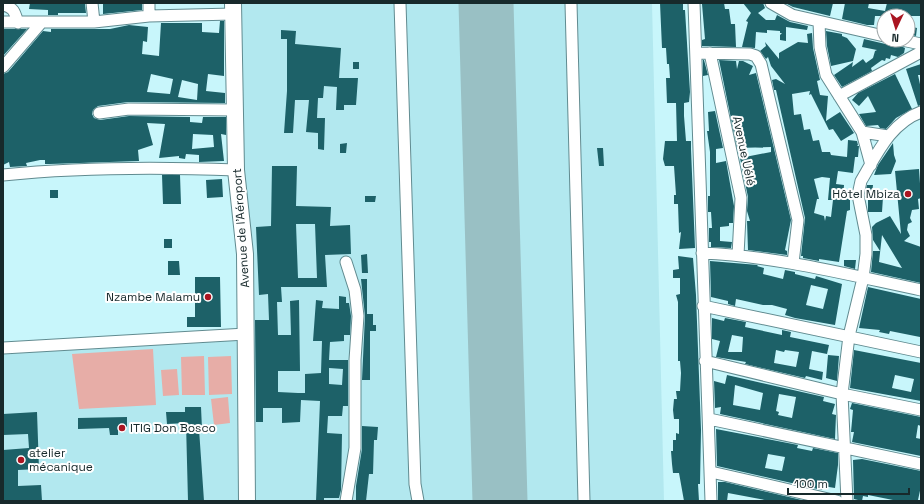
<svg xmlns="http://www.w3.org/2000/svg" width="924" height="504" font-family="'Space Grotesk',sans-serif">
	<rect width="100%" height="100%" fill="#c8f6fb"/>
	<path fill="#b2e8ef" d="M239,3H652L664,501H252Z
		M238,340L242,501H3V354Z"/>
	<path fill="#e7ada7" d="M153,349L156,405L79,409L72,354Z
		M204,356L205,395H182L181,357Z
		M231,356L232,394L209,395L208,357Z
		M177,369L179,395L163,396L161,370Z
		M228,397L230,423L214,425L211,399Z"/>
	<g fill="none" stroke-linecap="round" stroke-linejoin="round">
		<path stroke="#99c0c4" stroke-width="55" d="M486,3L500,501"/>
	</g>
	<path fill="#1d6168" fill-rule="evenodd" d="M30,3L85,4L86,13H58V15H48V10L29,9Z
		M103,3H142V10L103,14Z
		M660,3H683V10H685L690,92L689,102L684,103V116L686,141H691V149L695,248L679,249L681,232L679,233L678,204H674V195H676L674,166H665L663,159L665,141H677L676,103H667L666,78H670L669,64H667L666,48H662Z
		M724,3L725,9H729L731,24H735L736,47L702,46V40L705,39L702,4Z
		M743,3H763L765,8L758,13L766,20H775L777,15L790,22L808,26L807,30L786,27V41L780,40V35L782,33H780V31L767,30V33L756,32L755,48L742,47L748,22L746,21L751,13Z
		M785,3H833L830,16L793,7Z
		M845,3H869L868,8L885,11L887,3H921V16H875L874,25H867L842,19Z
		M220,21H224V76L208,74L206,91L225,93V103L128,102L98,106L93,110L92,114L94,118L100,120L129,116L190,117V122L202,123L203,117H226V135L221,134L224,161L199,162V155L186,154L185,159L179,158V156L159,158L165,124L147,123L153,145L138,150L139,161L50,164H45V160H40L26,163L27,166L10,167L9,162L3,165V74L8,72L43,31L51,32V29H110L129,25L148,27L147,42L143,41L142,54L159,56L161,23H202V32L219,33ZM151,74L173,79L170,94L147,92ZM182,80L198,84L197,100L178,97ZM193,134L213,135L214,147L192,149Z
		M908,26L917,28L916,36L908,34Z
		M3,29H27L3,56Z
		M281,30L296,31L295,44L341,48L339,78H358L356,105H344V110H336L337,87L324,86L323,98H318L317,118H325L324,150L318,149V133L306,132L309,100H295L293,133H284L287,91V39H281Z
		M826,31L842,34V36L847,38L856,49L853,61L831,66L827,46Z
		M812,33L813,48L820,80L817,81L820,95L828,96L826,121L840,112L854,133L841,141L833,129L829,130L811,94L809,95L810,91L792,94L794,115L801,114L804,130L810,129L813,141L819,140L822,152H830L831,155L847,157L848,140L857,141L858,145L857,146H859L858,157H855L853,173L838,171L836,184L844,185L843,198L850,199V210L847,211L839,262L819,259V261L803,258V256H801L805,218L776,90H774L772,80L776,79L785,84L771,66L768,57L766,59L760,51L766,46L765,42L779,59V53L798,42L808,43L807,34ZM822,177L830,178L828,200H833L831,217L826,216L825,221L824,216L814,213L817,199H819L814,179Z
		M864,39L894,46L896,44L905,48L904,53L898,57L891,55L890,59L886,58L885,61L882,60L871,68L872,71L842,87L834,75L853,62L852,67L863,59L866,63L873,58L875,51L877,50L862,47Z
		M703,60H704L708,75L703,76Z
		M719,60L736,61L737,69L739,61H743L753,66L749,75L756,73L791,220L785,250L787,251V255L748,250L747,221H750L747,211L748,197L740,158L771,152V147L737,148Z
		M353,62H359V69H353Z
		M921,64V75H918L921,89V105L918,106L906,69Z
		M895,74L912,109L896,118L886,129L880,128L878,125L866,126L859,114L876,112L868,96L859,106L852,100L858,93Z
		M715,111L723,148L716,149V163L726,161L734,206L733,223H729V226L720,227V241L732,242L731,248L711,247V242H709V228H712L711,212H708V196H710V152L707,131H709L708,112Z
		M347,143L346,153H340V144Z
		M893,143L894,155L896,161L891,174L874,175L878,165Z
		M597,148H603L604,166H599Z
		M272,166H297L296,206L331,207L330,226L350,225L351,254L325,255L327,287H281L282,302H277L278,335H291L290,301L299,300L300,371H278V392L298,393H305V374L321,373L322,341H313L316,300L323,301L322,308L339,309V296L346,297V303H349L351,316L350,335H344V341L330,342L329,360H348V406H343L342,416H328L327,433L342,434L341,490L339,498H324V501H316L320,401L301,400L300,422L282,423V408H263V422H256L255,320H269L268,294L259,295L256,227L271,226ZM296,224H315L317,278H298ZM329,368L343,369L342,385L329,384Z
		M919,169L921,198L918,199L919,209L912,210L910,218L912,222L908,224L907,230L910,236L904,241L921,247V283L871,272L873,251H880L873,240L872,227L876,223L890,216L901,234L895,171ZM882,235L902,268L879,262Z
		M162,175H180L181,204H163Z
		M222,179L223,197L207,198L206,180Z
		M867,185H873L872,194L883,197L882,212H868V195L865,194Z
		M50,190H58V198H50Z
		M365,196H376L375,202H365Z
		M164,239H172V248H164Z
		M367,254L368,273H362L361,255Z
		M678,256L693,258L696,295L701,430L700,484H698L699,501H684L679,473H673L672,464L671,451H673V440H676V433L679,434V419H674L673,410L674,399H677L676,391H680L681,373L680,361H678V302L676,295L680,294V278H673V270L679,269Z
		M844,260H856L855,269L844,266Z
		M168,261H179L180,275H168Z
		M710,261L758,265L757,266L764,268L763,274L783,279L785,270L795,272V274L815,279L816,276L842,284L835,325L795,318L785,315L787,309L772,305H763L736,299L735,306L728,304V301L711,297ZM811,285L828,289L823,309L806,305Z
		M195,277H220L221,327H187V317H195Z
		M361,279H367V314H373V325H376V331H370V380H362L365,316Z
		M868,287L921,299L920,337L890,331L889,334L879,332L880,330L859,328Z
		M712,318L724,321L725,318L746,322L745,327L782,335V330L791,332L790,337L829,345L827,354L812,351L809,369L823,372L822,380L806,376L805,378L745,364L746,362L716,357L720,341L712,339ZM732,335L743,337L742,352H728ZM776,350L784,352L785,350L799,352L796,367L774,363Z
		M854,350L921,363V401L850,388ZM895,375L914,379L911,392L892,388Z
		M828,355L839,356L837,381L826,378Z
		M727,375L824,397L823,401L835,404L832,414L836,415L835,439L720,414L721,407L715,408L714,381L725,384ZM735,385L763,393L760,410L733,405ZM779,394L796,397L792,418L778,415L779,412L776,411Z
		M852,403L921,417V426L918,425L916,438L921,439V456L852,442L854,432H851L853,410L850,409Z
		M185,407H201L202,429H199L204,501H188L186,423L167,424L166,412H185Z
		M37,412L39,469L18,470V486L41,485L42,501H3V450L29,448L28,434L3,435V414Z
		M127,417V427L118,428V435H110L109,428L78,429V418Z
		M362,426L378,427L377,440H374L373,474H369L366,501H356V486L362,449Z
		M716,429L798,445L797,448L812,451L813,448L838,453V465L835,488L823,486L822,490L717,466ZM768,454L785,457L782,471L765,468Z
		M862,459L921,471V486L918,500L898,501L868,495V497L863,496L862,501L854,499L853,460Z
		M718,482H725L806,501H770L728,493L727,501H718Z"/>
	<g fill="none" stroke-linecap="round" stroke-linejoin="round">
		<defs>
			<path id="minor" d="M92,3L94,22
				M149,3V16
				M400,3L415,484L418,501
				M571,3L584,501
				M694,3L711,501
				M771,3L792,15L884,36
				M3,5C14,7 15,13 18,23
				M3,22H94L149,16L233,14
				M819,22L820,47L826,75L862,132L871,165
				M902,40L921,44
				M697,53L750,54L756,56L761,64L798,220L793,263
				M710,53L741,198L738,255
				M3,67L41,23
				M839,96L921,52
				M99,113L129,109L235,110
				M862,132L888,136
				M3,175C81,167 158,167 236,170
				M702,253C776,256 849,275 921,290
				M346,262L355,290L358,316L355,360V448L346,501
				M703,306L921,352
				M3,348L246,334
				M705,361L842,394L921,410
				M709,419L921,464
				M711,472L837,501
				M847,501L842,394L849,336L863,278L866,254V235L858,195L861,181C876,156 890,123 921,112"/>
			<path id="highway" d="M233,3L236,170L245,254L247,501"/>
		</defs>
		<use href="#minor" stroke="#618b90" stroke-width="13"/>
		<use href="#highway" stroke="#618b90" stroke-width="18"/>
		<use href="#minor" stroke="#fff" stroke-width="11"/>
		<use href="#highway" stroke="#fff" stroke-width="16"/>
	</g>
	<g fill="#aa1521" stroke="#fff" stroke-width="1.5">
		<circle cx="908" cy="194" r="4"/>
		<circle cx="208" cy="297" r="4"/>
		<circle cx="122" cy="428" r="4"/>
		<circle cx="21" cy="460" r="4"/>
	</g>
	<g text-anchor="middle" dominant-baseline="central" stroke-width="4" stroke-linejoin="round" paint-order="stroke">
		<g font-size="12" fill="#17292b" stroke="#fff">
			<text transform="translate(744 151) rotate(78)">Avenue Uélé</text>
			<text transform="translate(241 228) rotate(-94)">Avenue de l'Aéroport</text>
		</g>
		<g font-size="12" fill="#17292b" stroke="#fff" text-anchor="end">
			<text x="900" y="194">Hôtel Mbiza</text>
			<text x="200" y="297">Nzambe Malamu</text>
			<text x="130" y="428" text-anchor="start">ITIG Don Bosco</text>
			<text x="29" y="453" text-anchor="start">atelier<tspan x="29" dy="14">mécanique</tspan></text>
		</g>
	</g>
	<rect width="924" height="504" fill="none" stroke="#17292b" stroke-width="8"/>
	<g transform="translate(896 28) rotate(184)"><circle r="19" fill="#ffffff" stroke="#a2a9aa"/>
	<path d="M0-3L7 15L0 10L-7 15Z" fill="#aa1521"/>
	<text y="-6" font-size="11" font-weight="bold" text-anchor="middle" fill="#17292b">N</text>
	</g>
	<path d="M788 488v6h121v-6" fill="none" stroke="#17292b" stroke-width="2"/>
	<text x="794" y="488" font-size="12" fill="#17292b" stroke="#ffffff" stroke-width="3" paint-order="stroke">100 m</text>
</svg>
